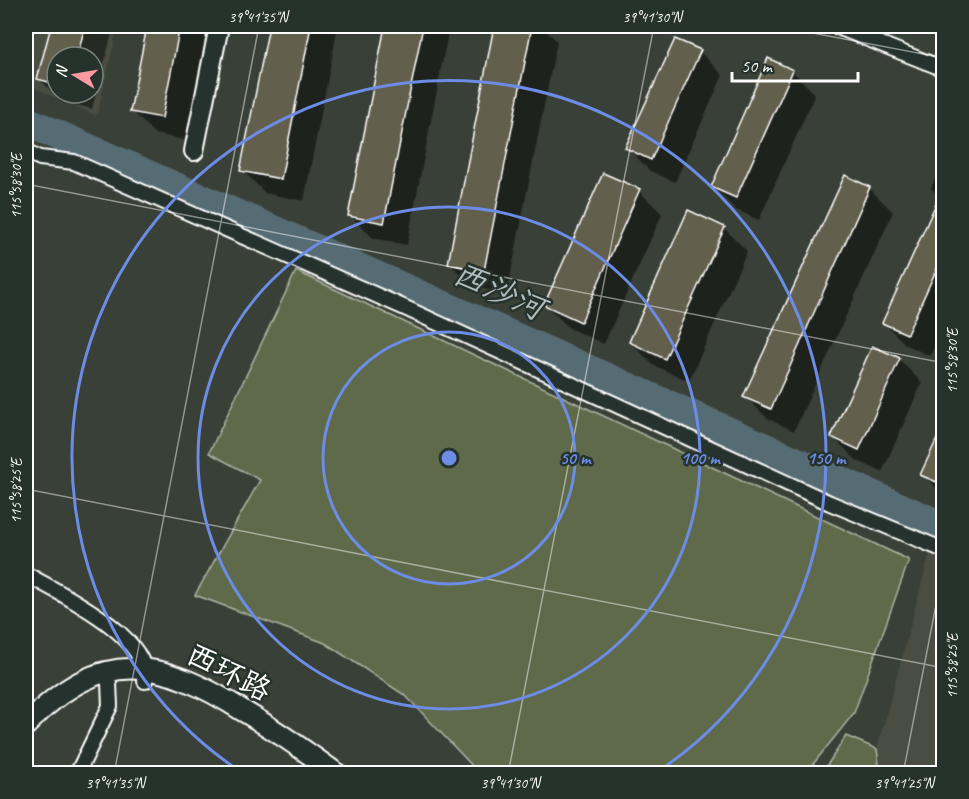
<svg xmlns="http://www.w3.org/2000/svg" width="969" height="799" font-family="Caveat,'LXGW WenKai TC',sans-serif">
	<rect width="100%" height="100%" fill="#394037"/>
	<filter id="ink" filterUnits="userSpaceOnUse"><feTurbulence type="fractalNoise" baseFrequency=".0167" numOctaves="2"/><feDisplacementMap in="SourceGraphic" scale="12" xChannelSelector="R" yChannelSelector="G"/><feConvolveMatrix kernelMatrix="1 2 1 2 8 2 1 2 1" color-interpolation-filters="sRGB"/></filter>
	<g filter="url(#ink)">
		<path fill="#4a4d42" fill-rule="evenodd" d="M26,26H118L97,116L26,84ZM57,57H93V93H57Z
			M930,552L943,558V773H880L877,749Z"/>
		<path fill="#5e6b4c" stroke="#aeb5a6" stroke-width="1.5" d="M296,271L909,560L854,713L806,773H479L406,696L325,643L195,595L260,480L209,453Z
			M846,736L877,749L880,773H822Z"/>
		<path fill="#0007" fill-rule="evenodd" d="M52,26H114L92,109L61,101L38,78ZM57,57H93V93H57Z
			M148,26H207L185,140L155,134L132,111Z
			M270,26H338L304,201L265,193L242,170Z
			M386,26H447L449,28L407,245L373,238L350,215Z
			M496,26H541L557,41L507,293L473,287L449,263Z
			M676,41L700,52L723,75L675,182L650,171L627,147Z
			M792,71L815,94L759,220L736,210L713,187Z
			M944,160V326L930,356L906,345L883,322L940,197L931,188Z
			M846,177L869,188L893,212L794,431L768,419L745,396Z
			M639,191L662,214L604,344L569,328L546,305Z
			M724,228L747,251L689,381L653,365L630,342Z
			M899,359L922,383L882,472L856,460L833,437Z
			M944,427V495L922,474Z"/>
		<g fill="none" stroke-linecap="round" stroke-linejoin="round">
			<path stroke="#566c74" stroke-width="30" d="M26,121L944,527"/>
		</g>
		<path fill="#645f4d" stroke="#fff" stroke-width="1.5" d="M51,26H85L77,57H57V84L37,79Z
			M147,26H180L162,118L130,112Z
			M269,26H311L281,179L240,171Z
			M385,26H423L384,223L348,216Z
			M494,26H532L484,271L448,264Z
			M675,39L701,50L651,160L625,148Z
			M768,58L793,70L736,198L711,187Z
			M603,173L640,189L581,322L544,305Z
			M845,175L870,187L771,409L743,397Z
			M944,186V253L907,334L882,323Z
			M688,210L725,227L665,359L629,342Z
			M872,346L900,358L859,450L831,437Z
			M944,424V485L920,475Z"/>
		<g fill="none" stroke-linecap="round" stroke-linejoin="round">
			<defs>
				<path id="minor" d="M835,26L944,69
					M26,151L40,158L74,162L403,307L830,503L944,550
					M26,574C60,594 150,635 145,681
					M77,774L110,706L109,683"/>
				<path id="tertiary" d="M194,151L219,26"/>
				<path id="secondary" d="M26,725C101,646 160,658 245,712C277,731 307,752 337,774"/>
			</defs>
			<use href="#minor" stroke="#fff" stroke-width="18"/>
			<use href="#tertiary" stroke="#fff" stroke-width="22"/>
			<use href="#secondary" stroke="#fff" stroke-width="24"/>
			<use href="#minor" stroke="#26332d" stroke-width="14"/>
			<use href="#tertiary" stroke="#26332d" stroke-width="18"/>
			<use href="#secondary" stroke="#26332d" stroke-width="20"/>
		</g>
	</g>
	<path fill="none" stroke="#fff" stroke-width="1.5" stroke-opacity="0.45" d="M776,26L944,58M26,184L944,363M26,489L944,668M114,774L259,26M508,774L654,26M903,774L944,564"/>
	<g fill="none" stroke="#6c8ce6" stroke-width="3">
		<circle cx="449" cy="458" r="126"/>
		<circle cx="449" cy="458" r="251"/>
		<path d="M241 772A377 377 0 1 1 657 772"/>
	</g>
	<g text-anchor="middle" dominant-baseline="central" stroke-width="5" stroke-linejoin="round" paint-order="stroke">
		<g font-size="30" fill="#fff" stroke="#26332d">
			<text transform="translate(229 672) rotate(27)">西环路</text>
		</g>
		<g font-size="32" font-style="italic" fill="#b3bdc0" stroke="#26332d">
			<text transform="translate(499 291) rotate(24)">西沙河</text>
		</g>
	</g>
	<circle cx="449" cy="458" r="9" fill="#6c8ce6" stroke="#26332d" stroke-width="3"/>
	<g font-size="18" text-anchor="middle" font-weight="bold" fill="#6c8ce6" stroke="#26332d" stroke-width="5" stroke-linejoin="round" paint-order="stroke">
		<text x="575" y="464">50 m</text>
		<text x="700" y="464">100 m</text>
		<text x="826" y="464">150 m</text>
	</g>
	<rect width="969" height="799" fill="none" stroke="#26332d" stroke-width="66"/>
	<g transform="translate(75 75) rotate(281)"><circle r="28" fill="#26332d" stroke="#7d8581" stroke-width="1.5"/>
	<path d="M0-4.5L10 22L0 15L-10 22Z" fill="#ff9aa2"/>
	<text y="-9" font-size="16" font-weight="bold" text-anchor="middle" fill="#ffffff">N</text>
	</g>
	<path d="M732 72v9h126v-9" fill="none" stroke="#ffffff" stroke-width="3"/>
	<text x="741" y="72" font-size="18" fill="#ffffff" stroke="#26332d" stroke-width="4.5" paint-order="stroke">50 m</text>
	<rect x="33" y="33" width="903" height="733" fill="none" stroke="#fff" stroke-width="2"/>
	<g font-size="15" text-anchor="middle" fill="#fff">
		<text x="258" y="22">39°41'35"N</text>
		<text x="652" y="22">39°41'30"N</text>
		<text transform="translate(16 186) rotate(-90)" y="5">115°58'30"E</text>
		<text transform="translate(952 361) rotate(-90)" y="5">115°58'30"E</text>
		<text transform="translate(16 491) rotate(-90)" y="5">115°58'25"E</text>
		<text transform="translate(952 666) rotate(-90)" y="5">115°58'25"E</text>
		<text x="115" y="788">39°41'35"N</text>
		<text x="510" y="788">39°41'30"N</text>
		<text x="904" y="788">39°41'25"N</text>
	</g>
</svg>
